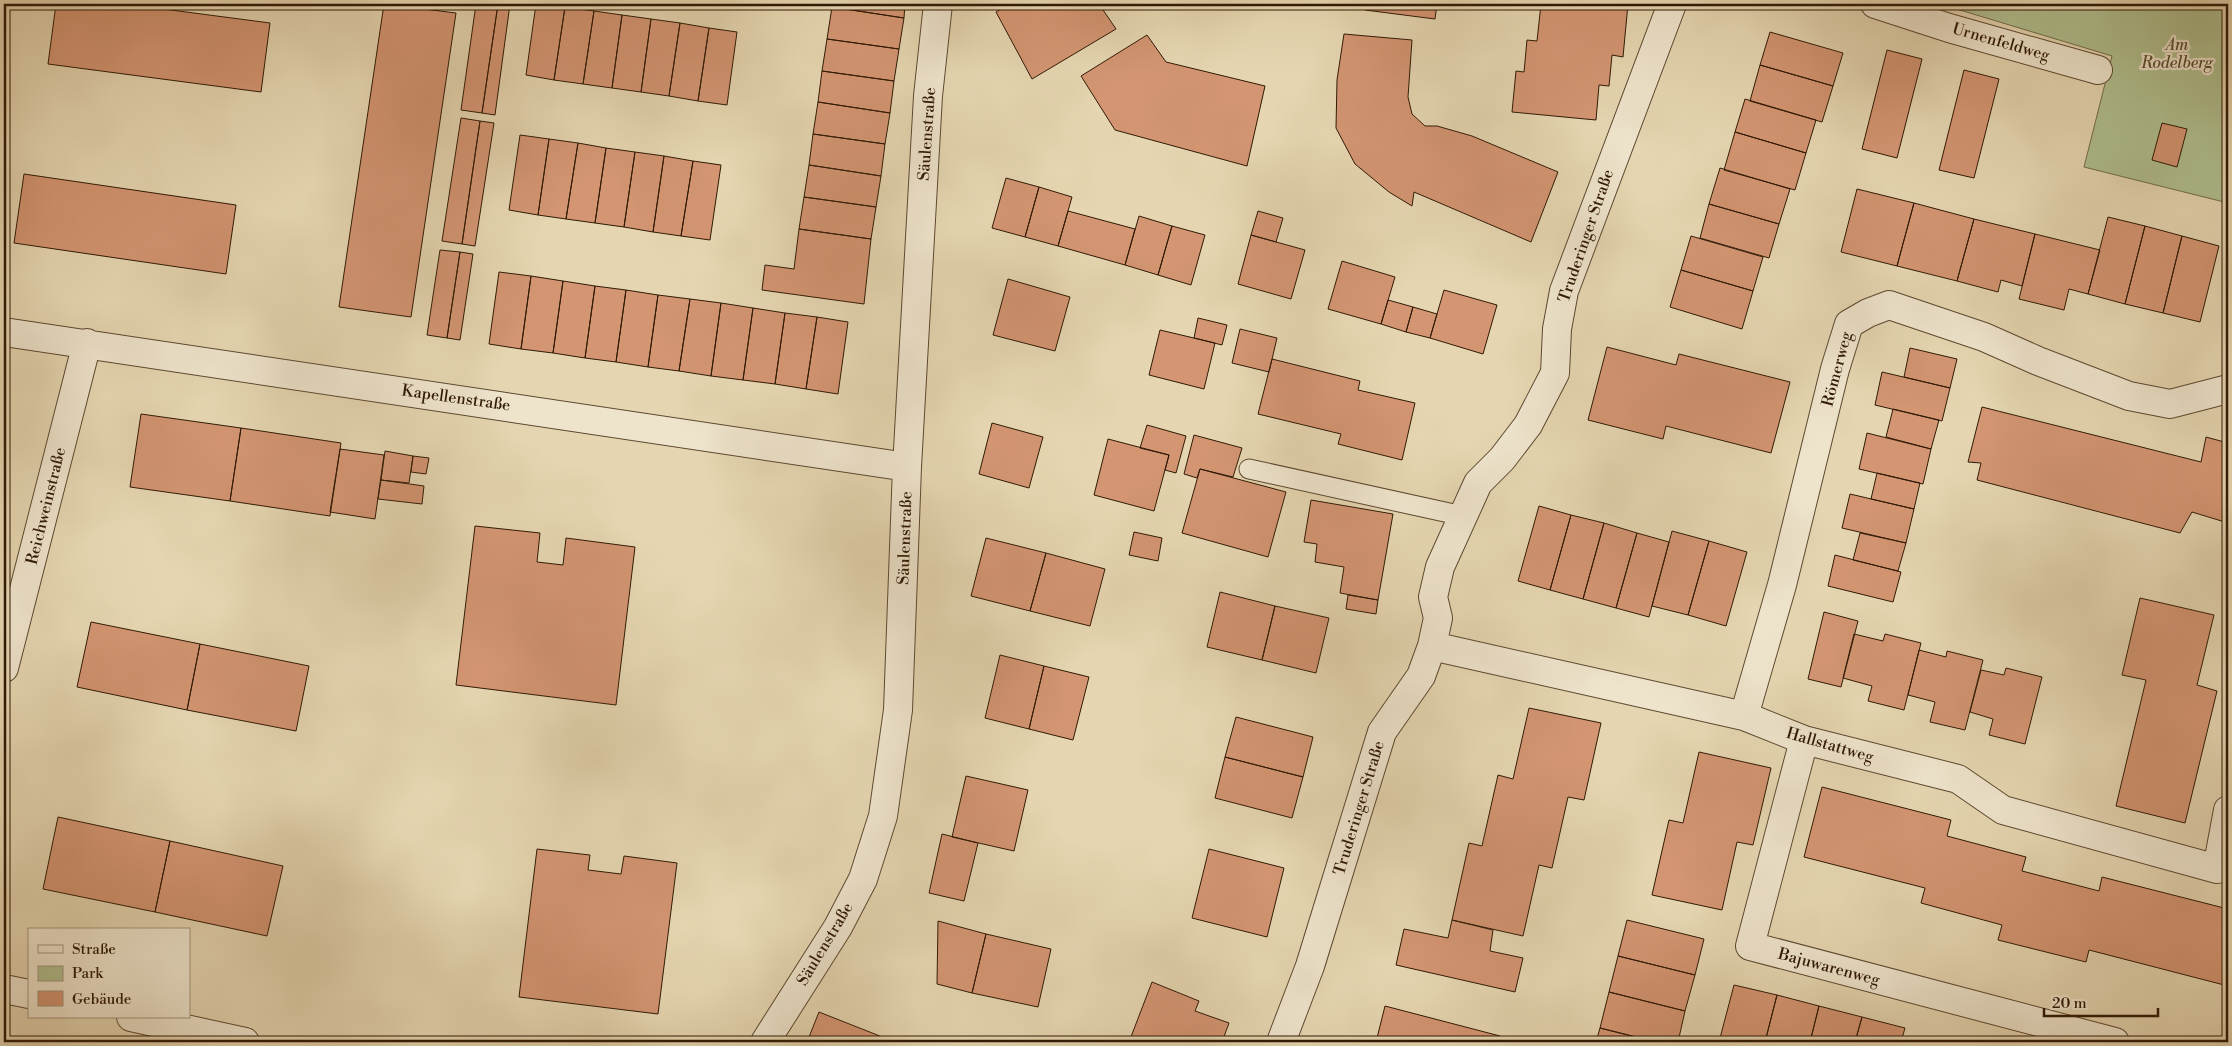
<svg xmlns="http://www.w3.org/2000/svg" width="2232" height="1046" font-family="'Libre Bodoni',serif">
	<rect width="100%" height="100%" fill="#e5d6b1"/>
	<filter id="stains"><feTurbulence type="fractalNoise" baseFrequency=".004" numOctaves="4"/><feColorMatrix values="0 0 0 0 .2 0 0 0 0 .09 0 0 0 0 .02 0 0 0 .5 -.17"/></filter>
	<radialGradient id="worn" r=".72"><stop offset=".6" stop-color="#630" stop-opacity="0"/><stop offset="1" stop-color="#630" stop-opacity=".3"/></radialGradient>
	<path fill="#b0bf8f" stroke="#706c4a" d="M1940,4H2228V203L2084,167L2112,56Z"/>
	<path fill="#d39572" stroke="#301905" d="M56,4H125L270,23L261,92L48,64Z
		M384,4L456,13L411,317L339,307Z
		M476,4H498L482,113L461,110Z
		M498,4H510L495,115L482,113Z
		M536,4L565,7L554,80L526,75Z
		M832,4H905L904,18L832,7Z
		M1009,4H1099L1116,29L1032,79L996,12Z
		M1365,4H1437L1435,19L1365,10Z
		M1541,4H1628L1623,57L1612,55L1609,86L1599,85L1596,120L1512,112L1516,71L1524,72L1527,40L1537,41Z
		M565,7L594,11L583,84L554,80Z
		M832,7L904,18L899,49L827,39Z
		M594,11L622,15L612,88L583,84Z
		M622,15L651,19L641,92L612,88Z
		M651,19L680,23L669,96L641,92Z
		M680,23L709,28L698,101L669,96Z
		M709,28L737,32L727,105L698,101Z
		M1770,32L1843,53L1833,86L1760,65Z
		M1344,34L1412,40L1408,97L1412,114L1425,126H1437L1472,136L1558,172L1531,242L1414,192L1412,206L1389,192L1355,164L1336,128L1337,80Z
		M1147,35L1166,62L1265,86L1247,166L1115,130L1081,76Z
		M827,39L899,49L894,81L822,71Z
		M1887,50L1922,59L1897,158L1862,149Z
		M1760,65L1833,86L1822,122L1750,101Z
		M1964,70L1999,79L1974,178L1939,170Z
		M822,71L894,81L890,113L818,102Z
		M1745,99L1816,120L1806,153L1735,132Z
		M818,102L890,113L885,144L813,134Z
		M461,118L480,121L462,244L442,241Z
		M480,121L494,123L475,246L462,244Z
		M2162,123L2187,129L2177,167L2152,160Z
		M1735,132L1806,153L1795,190L1724,170Z
		M813,134L885,144L881,176L809,165Z
		M520,135L549,139L538,215L509,210Z
		M549,139L578,143L566,219L538,215Z
		M578,143L606,148L595,223L566,219Z
		M606,148L635,152L624,227L595,223Z
		M635,152L664,156L653,232L624,227Z
		M664,156L693,161L681,236L653,232Z
		M693,161L721,165L710,240L681,236Z
		M809,165L881,176L876,207L804,197Z
		M1720,168L1790,189L1779,224L1709,204Z
		M24,174L236,205L226,274L14,243Z
		M1006,178L1039,187L1025,237L992,228Z
		M1039,187L1072,197L1058,246L1025,237Z
		M1857,189L1914,203L1897,266L1841,252Z
		M804,197L876,207L871,239L799,229Z
		M1914,203L1974,219L1957,281L1897,266Z
		M1709,204L1779,224L1769,258L1700,238Z
		M1068,211L1135,229L1125,265L1058,246Z
		M1258,211L1283,218L1276,242L1251,235Z
		M1139,216L1172,226L1158,275L1125,265Z
		M2108,217L2145,226L2125,304L2088,294Z
		M1974,219L2035,234L2022,286L2001,280L1998,292L1957,281Z
		M1172,226L1205,235L1191,285L1158,275Z
		M2145,226L2182,236L2163,313L2125,304Z
		M799,229L871,239L864,304L762,290L765,265L794,269Z
		M2035,234L2100,250L2088,294L2069,289L2064,310L2019,299Z
		M1251,235L1305,250L1291,299L1238,284Z
		M1691,236L1763,257L1753,291L1681,270Z
		M2182,236L2219,246L2200,322L2163,313Z
		M440,250L460,252L447,338L427,335Z
		M460,252L473,254L460,340L447,338Z
		M1342,261L1395,277L1381,324L1328,309Z
		M1681,270L1753,291L1742,329L1670,307Z
		M499,272L531,276L521,349L489,344Z
		M531,276L563,281L553,353L521,349Z
		M1008,279L1070,297L1055,351L993,335Z
		M563,281L595,286L585,358L553,353Z
		M595,286L626,290L616,362L585,358Z
		M626,290L658,295L648,367L616,362Z
		M1444,290L1497,305L1483,354L1430,338Z
		M658,295L690,299L679,371L648,367Z
		M690,299L721,303L711,376L679,371Z
		M1388,300L1413,307L1406,332L1381,324Z
		M721,303L753,308L743,380L711,376Z
		M1413,307L1437,314L1430,338L1406,332Z
		M753,308L785,313L775,384L743,380Z
		M785,313L817,317L806,389L775,384Z
		M817,317L848,322L838,394L806,389Z
		M1198,318L1227,325L1222,345L1194,338Z
		M1240,329L1277,338L1269,372L1232,363Z
		M1160,330L1215,343L1204,389L1149,375Z
		M1607,347L1676,365L1679,354L1790,382L1771,453L1666,426L1663,439L1588,420Z
		M1910,348L1957,359L1950,388L1904,377Z
		M1272,359L1360,381L1358,390L1415,403L1402,460L1338,444L1341,434L1258,414Z
		M1882,372L1950,388L1942,421L1875,405Z
		M1982,407L2201,462L2206,437L2228,443V523L2192,512L2180,533L1977,480L1981,463L1968,462Z
		M1893,409L1939,420L1931,449L1886,437Z
		M141,414L241,428L230,501L130,487Z
		M992,423L1043,437L1029,488L979,474Z
		M1147,425L1186,436L1176,473L1165,470L1169,455L1140,448Z
		M241,428L341,443L330,516L230,501Z
		M1867,433L1931,449L1923,484L1859,469Z
		M1194,435L1242,448L1233,477L1200,469L1197,478L1184,474Z
		M1108,439L1169,455L1154,511L1094,495Z
		M340,449L384,455L375,519L330,512Z
		M385,451L413,456L409,483L381,480Z
		M413,456L429,458L426,474L411,472Z
		M1200,469L1286,492L1268,557L1182,533Z
		M1877,473L1920,483L1914,509L1871,499Z
		M381,480L424,486L422,504L378,499Z
		M1850,494L1914,509L1906,543L1842,528Z
		M1311,500L1393,514L1378,600L1340,593L1344,567L1315,562L1317,544L1304,542Z
		M1539,506L1571,515L1550,590L1518,581Z
		M1571,515L1604,523L1583,599L1550,590Z
		M1604,523L1637,533L1616,608L1583,599Z
		M475,526L540,533L537,562L563,565L566,538L635,547L616,705L456,685Z
		M1672,531L1709,541L1688,615L1652,606Z
		M1134,532L1162,538L1158,561L1129,555Z
		M1637,533L1669,542L1649,617L1616,608Z
		M1860,533L1906,543L1898,571L1853,560Z
		M986,538L1046,553L1030,611L971,596Z
		M1709,541L1747,552L1726,626L1688,615Z
		M1046,553L1105,569L1090,626L1030,611Z
		M1835,555L1901,572L1893,602L1828,586Z
		M1220,592L1275,606L1262,660L1207,647Z
		M1348,595L1378,600L1376,614L1346,609Z
		M2140,598L2214,615L2197,685L2217,691L2185,823L2116,806L2146,680L2122,675Z
		M1275,606L1329,618L1316,673L1262,660Z
		M1824,612L1858,621L1841,687L1808,679Z
		M91,622L200,644L187,710L77,687Z
		M1854,634L1883,641L1885,634L1921,643L1904,710L1868,701L1872,686L1843,678Z
		M200,644L309,666L296,731L187,710Z
		M1919,650L1946,657L1947,651L1983,660L1965,730L1930,722L1935,702L1908,695Z
		M1000,655L1044,666L1029,729L985,718Z
		M1044,666L1089,677L1073,740L1029,729Z
		M2006,668L2042,677L2025,744L1989,735L1993,719L1970,712L1981,670L2004,675Z
		M1529,708L1601,723L1584,800L1568,797L1552,868L1539,865L1523,936L1452,920L1469,843L1482,846L1498,775L1513,779Z
		M1236,717L1313,737L1303,777L1225,757Z
		M1699,752L1771,768L1753,845L1737,842L1722,910L1652,895L1669,820L1683,823Z
		M1225,757L1303,777L1292,818L1215,798Z
		M966,776L1028,790L1014,851L952,837Z
		M1822,787L1951,820L1947,836L2026,857L2022,871L2099,891L2102,877L2228,909V986L2089,950L2086,962L1998,940L2002,925L1921,903L1925,888L1804,857Z
		M58,817L170,841L155,912L43,889Z
		M942,834L978,843L964,901L929,893Z
		M170,841L283,866L267,936L155,912Z
		M537,849L590,855L588,870L621,874L624,856L677,863L658,1014L519,997Z
		M1209,849L1284,868L1267,937L1192,918Z
		M1452,920L1493,930L1490,951L1523,958L1515,992L1396,965L1404,929L1448,938Z
		M1627,920L1704,939L1695,975L1618,956Z
		M938,921L986,934L972,993L937,984Z
		M986,934L1051,949L1038,1007L972,993Z
		M1618,956L1695,975L1685,1011L1609,992Z
		M1152,982L1199,1001L1195,1011L1229,1023L1222,1042H1129Z
		M1734,985L1777,995L1765,1042H1719Z
		M1609,992L1685,1011L1678,1042H1656L1600,1028Z
		M1777,995L1819,1006L1810,1042H1765Z
		M1385,1006L1500,1036L1499,1042H1394L1377,1038Z
		M1819,1006L1862,1017L1855,1042H1810Z
		M819,1012L895,1042H807Z
		M1862,1017L1905,1028L1901,1042H1855Z
		M1600,1028L1656,1042H1596Z"/>
	<g fill="none" stroke-linecap="round" stroke-linejoin="round">
		<defs>
			<path id="lane" d="M1249,469L1463,516"/>
			<path id="street" d="M1875,4L1949,28L2098,70
				M4,332L907,467
				M1432,646L1744,716L1804,740L1958,779L2003,810L2217,869L2228,810
				M4,668L87,343
				M1744,716L1782,585L1835,369L1849,324L1868,313L1889,305L1984,337L2038,361L2129,396L2170,404L2228,389
				M1804,740L1750,946L2115,1042
				M4,989L29,994
				M131,1017L245,1042
				M765,1042L838,927L863,879L883,816L898,710L907,467L928,96L938,4
				M1281,1042L1310,966L1382,732L1421,676L1432,646L1438,618L1433,597L1440,567L1478,483L1502,459L1528,425L1555,373L1557,329L1564,291L1672,4"/>
		</defs>
		<use href="#lane" stroke="#5d4830" stroke-width="21"/>
		<use href="#street" stroke="#5d4830" stroke-width="30"/>
		<use href="#lane" stroke="#eee4cc" stroke-width="19"/>
		<use href="#street" stroke="#eee4cc" stroke-width="28"/>
	</g>
	<g text-anchor="middle" dominant-baseline="central" stroke-width="4.5" stroke-linejoin="round" paint-order="stroke">
		<g font-size="16" fill="#301905" stroke="#eee4cc">
			<text transform="translate(2001 42) rotate(16)">Urnenfeldweg</text>
			<text transform="translate(927 134) rotate(-86)">Säulenstraße</text>
			<text transform="translate(1586 236) rotate(-71)">Truderinger Straße</text>
			<text transform="translate(1837 369) rotate(-75)">Römerweg</text>
			<text transform="translate(456 398) rotate(8)">Kapellenstraße</text>
			<text transform="translate(46 506) rotate(-76)">Reichweinstraße</text>
			<text transform="translate(905 538) rotate(-88)">Säulenstraße</text>
			<text transform="translate(1830 745) rotate(16)">Hallstattweg</text>
			<text transform="translate(1359 808) rotate(-73)">Truderinger Straße</text>
			<text transform="translate(825 944) rotate(-59)">Säulenstraße</text>
			<text transform="translate(1829 967) rotate(15)">Bajuwarenweg</text>
		</g>
		<g font-size="16" font-style="italic" fill="#564b2e" stroke="#eee4cc">
			<text x="2177" y="45">Am<tspan x="2177" dy="18">Rodelberg</tspan></text>
		</g>
	</g>
	<rect width="2232" height="1046" fill="none" stroke="#e5d6b1" stroke-width="20"/>
	<rect x="5" y="5" width="2222" height="1036" fill="none" stroke="#301905" stroke-width="2.5"/>
	<rect x="10" y="10" width="2212" height="1026" fill="none" stroke="#301905"/>
	<rect x="28" y="928" width="162" height="90" fill="#eee4cc" stroke="#a2937c"/>
	<rect x="38" y="945" width="25" height="8" fill="#eee4cc" stroke="#a2937c"/>
	<text x="72" y="954" font-size="15" fill="#301905">Straße</text>
	<rect x="38" y="966" width="25" height="15" fill="#b0bf8f" stroke="#a2937c"/>
	<text x="72" y="978" font-size="15" fill="#301905">Park</text>
	<rect x="38" y="991" width="25" height="15" fill="#d39572" stroke="#a2937c"/>
	<text x="72" y="1004" font-size="15" fill="#301905">Gebäude</text>
	<path d="M2044 1008v8h114v-8" fill="none" stroke="#301905" stroke-width="2.5"/>
	<text x="2052" y="1008" font-size="15" fill="#301905" stroke="#eee4cc" stroke-width="4" paint-order="stroke">20 m</text>
	<rect width="100%" height="100%" filter="url(#stains)"/>
	<rect width="100%" height="100%" fill="url(#worn)"/>
</svg>
